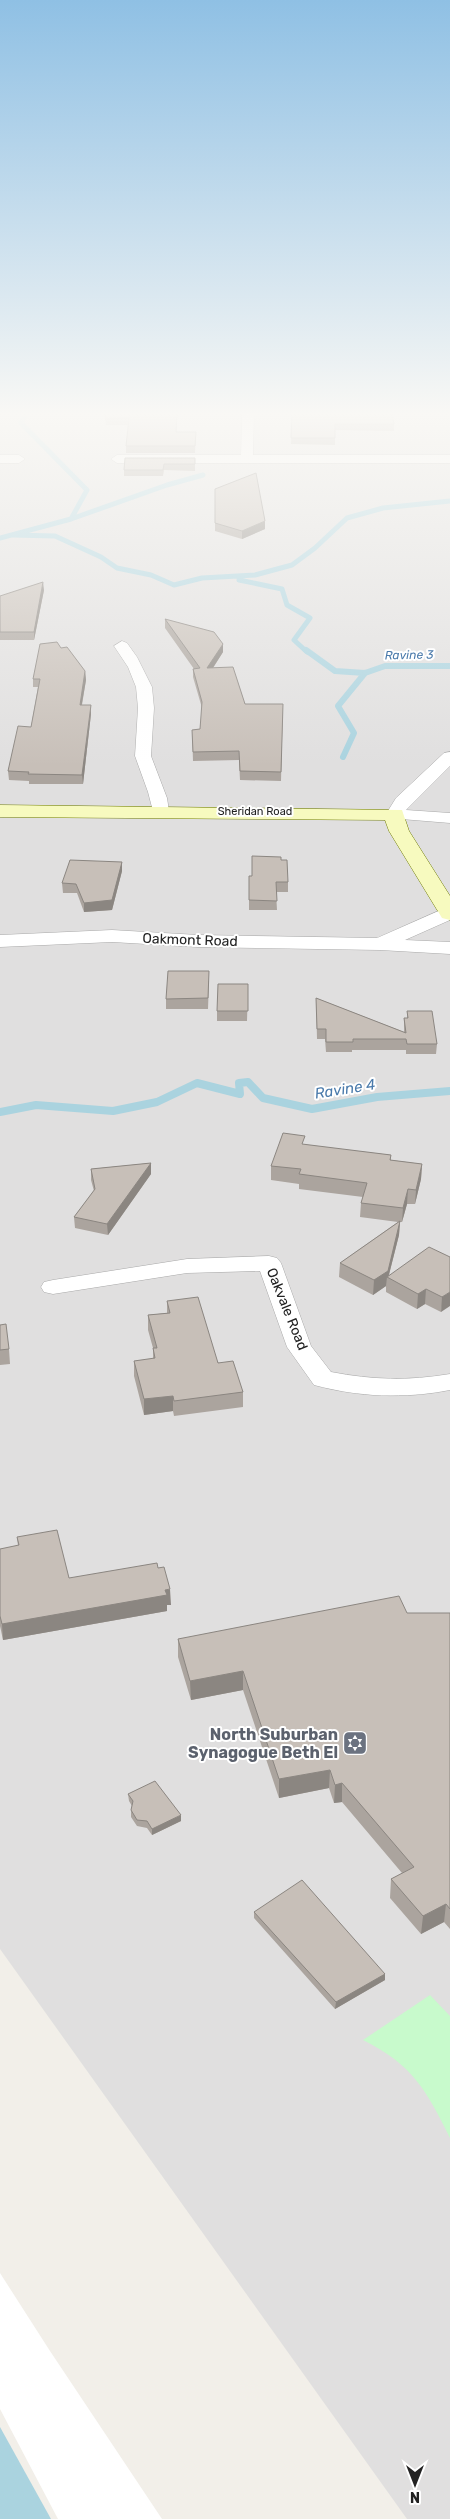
<svg xmlns="http://www.w3.org/2000/svg" width="450" height="2519" font-family="Rubik,sans-serif">
	<rect width="100%" height="100%" fill="#f2efe9"/>
	<path fill="#e0dfdf" d="M0,413H450V2519H407L0,1949Z"/>
	<path fill="#c8facc" d="M430,1995L450,2016V2138C426,2090 413,2065 363,2040Z"/>
	<path fill="#aad3df" d="M0,2427L51,2519H0Z"/>
	<path fill="#fff" d="M0,2273L50,2351L162,2519H58L0,2409Z"/>
	<g fill="none" stroke-linecap="round" stroke-linejoin="round">
		<path stroke="#aad3df" stroke-width="5" d="M71,519L167,485L203,475
			M12,535L55,536L101,557L117,568L151,575L174,585L202,578L255,575L292,565L315,548L347,518L383,508L450,501
			M0,538L71,519L87,490L21,423L27,413
			M239,580L282,589L287,605L310,618L294,640L307,652"/>
		<path stroke="#aad3df" stroke-width="6" d="M306,650L335,671L365,673L385,666H450
			M343,757L354,733L338,706L365,673"/>
		<path stroke="#aad3df" stroke-width="8" d="M0,1112L36,1105L113,1111L157,1102L197,1083L240,1094L239,1083L248,1082L263,1098L312,1109L377,1097L450,1091"/>
		<defs>
			<path id="street" d="M242,413H254L253,455H450V463H117L111,459L117,455H241Z
				M0,455H19L25,459L19,463H0Z
				M122,641L127,643L137,657L152,687L154,708L151,756L167,798L169,811L166,815H154L148,792L135,756L138,708L136,687L128,667L114,646Z
				M450,752V766L406,810L450,813V823L389,818L386,814L396,798L444,753Z
				M450,906V920L405,940L450,942V954L380,950L198,947L112,942L0,947V935L112,930L198,935L377,938Z
				M269,1256L277,1258L281,1263L311,1346L331,1372C373,1380 408,1381 450,1374V1390C404,1399 359,1397 314,1385L287,1347L260,1271L187,1273L53,1294L44,1292L41,1287L44,1282L53,1280L187,1259Z"/>
			<path id="secondary" d="M0,805L402,810L409,831L450,896V920L442,918L439,913L389,831L385,820L0,817Z"/>
		</defs>
		<use href="#street" stroke="#a9a9a9" stroke-width="1"/>
		<use href="#secondary" stroke="#707d05" stroke-width="1"/>
		<use href="#street" fill="#fff" fill-rule="evenodd"/>
		<use href="#secondary" fill="#f7fabf" fill-rule="evenodd"/>
	</g>
	<path fill="#aba49e" d="M177,413L176,432H196L195,453H126V446L129,425H106L105,419Z
		M292,413L394,424V431L335,430V445L291,444Z
		M195,458V471L164,470L163,476H124V470Z
		M215,489L265,529L242,539L215,531Z
		M44,590L34,640H0V596Z
		M165,619L223,652L213,668L245,704H283L281,781L240,780L239,760L193,761L192,730L200,729L202,708L193,677V669H194L165,628Z
		M61,648L85,671L86,680L82,705H91V714L83,784H29V781L9,780L8,771L31,727L38,687H33V679Z
		M281,860L288,882V892H276L277,910H249V876H252Z
		M122,862V871L112,910L84,912L77,893H63L62,883Z
		M209,981L208,1009H166V999Z
		M248,984L247,1021H217V1011Z
		M316,998L404,1032V1018H407V1011L437,1044L436,1054H406V1050H352V1052H326L325,1039H317Z
		M305,1145L391,1155V1160L422,1164L421,1179L415,1204H407L402,1222H400L399,1235L389,1275L450,1257L441,1312L425,1304L417,1309L386,1292V1286L373,1295L339,1277L340,1263L398,1222L360,1217L361,1203L363,1197L299,1189V1184L271,1180V1166Z
		M151,1163V1174L108,1235L75,1228L74,1217L94,1191L91,1180V1169Z
		M167,1301L243,1392V1407L174,1416L173,1411L144,1415L134,1376V1361L153,1359V1348L148,1330V1315L167,1313Z
		M0,1325L9,1349L10,1364L0,1365Z
		M17,1537L69,1578L171,1605H167V1611L3,1640L0,1626V1549L18,1546Z
		M407,1613H450V1929L444,1922L421,1934L390,1898L391,1879L402,1873L342,1802L334,1803L329,1788L279,1798L243,1690L191,1700L178,1657V1639Z
		M128,1794L181,1821L152,1835L147,1828L137,1826L131,1817V1810L132,1806L129,1801Z
		M254,1912L385,1974V1980L335,2009L254,1918Z"/>
	<path fill="#8b8681" d="M265,521V529L242,539V531Z
		M43,582L44,590L34,640V632Z
		M223,644V652L207,677V668Z
		M85,671L86,680L80,714V705Z
		M91,705V714L83,784L82,775Z
		M122,862V871L112,910L84,912V903Z
		M151,1163V1174L108,1235L107,1224Z
		M422,1164L421,1179L415,1204L416,1190Z
		M408,1189L407,1204L402,1222L403,1208Z
		M400,1221L399,1235L388,1278L387,1277L386,1286L373,1295L374,1280Z
		M426,1289L425,1304L417,1309L418,1294Z
		M450,1292V1306L441,1312L442,1297Z
		M173,1396V1411L144,1415V1399Z
		M170,1589L171,1605H167V1611L3,1640L2,1624Z
		M243,1671V1690L191,1700L190,1681Z
		M330,1770L329,1788L279,1798V1779Z
		M342,1783V1802L334,1803L335,1785Z
		M181,1815V1821L152,1835V1829Z
		M446,1904L444,1922L421,1934L423,1916Z
		M385,1974V1980L335,2009L336,2002Z"/>
	<path fill="#c7bfb8" stroke="#8b8681" d="M106,413H177L176,432H196L195,446H126L129,418L105,419Z
		M292,413H392L394,424H335V438H291Z
		M125,458H195V464H164L163,470H124Z
		M256,473L265,521L242,531L215,523V489Z
		M43,582L34,632H0V596Z
		M165,619L214,632L223,644L207,668L233,667L245,704H283L281,772L240,771L239,751L193,752L192,730L200,729L202,702L193,669L200,668Z
		M57,642L61,648L67,647L85,671L80,705H91L82,775L28,774L29,772L8,771L18,726L31,727L40,679H33L40,644Z
		M252,856L281,857V860H287L288,882H276L277,901L249,900V876H252Z
		M70,860L122,862L112,900L84,903L76,884L62,883Z
		M168,971H209L208,998L166,999Z
		M218,984H248V1011H217Z
		M316,998L406,1033L404,1018H408L407,1011H432L437,1044H407L406,1039H353V1042H326V1029H317Z
		M283,1133L305,1136L302,1144L391,1155L390,1160L422,1164L416,1190L408,1189L403,1208L361,1203L367,1183L299,1174L301,1169L271,1166Z
		M151,1163L107,1224L74,1217L95,1189L91,1169Z
		M400,1221L388,1271L374,1280L340,1263Z
		M429,1247L450,1257V1292L442,1297L426,1289L418,1294L387,1277Z
		M198,1297L218,1363L233,1361L243,1392L174,1401L173,1396L144,1399L134,1361L155,1358L153,1348H157L148,1315L170,1313L167,1301Z
		M6,1324L9,1349L0,1350V1325Z
		M57,1530L69,1578L157,1563L158,1568L164,1567L170,1589L165,1590L167,1595L2,1624L0,1616V1549L19,1545L17,1537Z
		M399,1596L407,1613H450V1909L446,1904L423,1916L391,1879L414,1867L342,1783L335,1785L330,1770L279,1779L243,1671L190,1681L178,1639Z
		M155,1781L181,1815L152,1829L147,1821L137,1820L131,1810L133,1801L128,1794Z
		M302,1880L385,1974L336,2002L254,1912Z"/>
	<linearGradient id="sky" x2="0" y2="1"><stop stop-color="#8fc0e4"/><stop offset="0.54" stop-color="#f9f8f5"/><stop offset="1" stop-color="#f9f8f5" stop-opacity="0"/></linearGradient>
	<rect width="450" height="766" fill="url(#sky)"/>
	<defs>
		<symbol id="synagogue-square" viewBox="-11 -11 22 22"><rect x="-9" y="-9" width="18" height="18" rx="4" fill="#6b7280" stroke="#fff"/><path d="M0-6.5L5.6 3.2H-5.6ZM0 6.5L5.6-3.2H-5.6Z" fill="#fff"/></symbol>
	</defs>
	<g fill-rule="evenodd">
		<use href="#synagogue-square" x="341" y="1729" width="28" height="28"/>
	</g>
	<g text-anchor="middle" dominant-baseline="central" stroke-width="4" stroke-linejoin="round" paint-order="stroke">
		<g font-size="11" fill="#222" stroke="#fff">
			<text x="255" y="811">Sheridan Road</text>
		</g>
		<g font-size="12" font-style="italic" fill="#4a7aab" stroke="#fff">
			<text transform="translate(409 655) rotate(-1)">Ravine 3</text>
		</g>
		<g font-size="14" fill="#222" stroke="#fff">
			<text transform="translate(190 940) rotate(2)">Oakmont Road</text>
			<text transform="translate(287 1309) rotate(68)">Oakvale Road</text>
		</g>
		<g font-size="15" font-style="italic" fill="#4a7aab" stroke="#fff">
			<text transform="translate(345 1089) rotate(-9)">Ravine 4</text>
		</g>
		<g font-size="16" font-weight="bold" fill="#5b616d" stroke="#fff" text-anchor="end">
			<text x="338" y="1734">North Suburban<tspan x="338" dy="18">Synagogue Beth El</tspan></text>
		</g>
	</g>
	<g transform="translate(415 2484) rotate(180)" stroke="#ffffff" stroke-width="4" paint-order="stroke">
	<path d="M0-4L9 19L0 12L-9 19Z" fill="#222222"/>
	<text y="-8" font-size="14" font-weight="bold" text-anchor="middle" fill="#222222">N</text>
	</g>
</svg>
